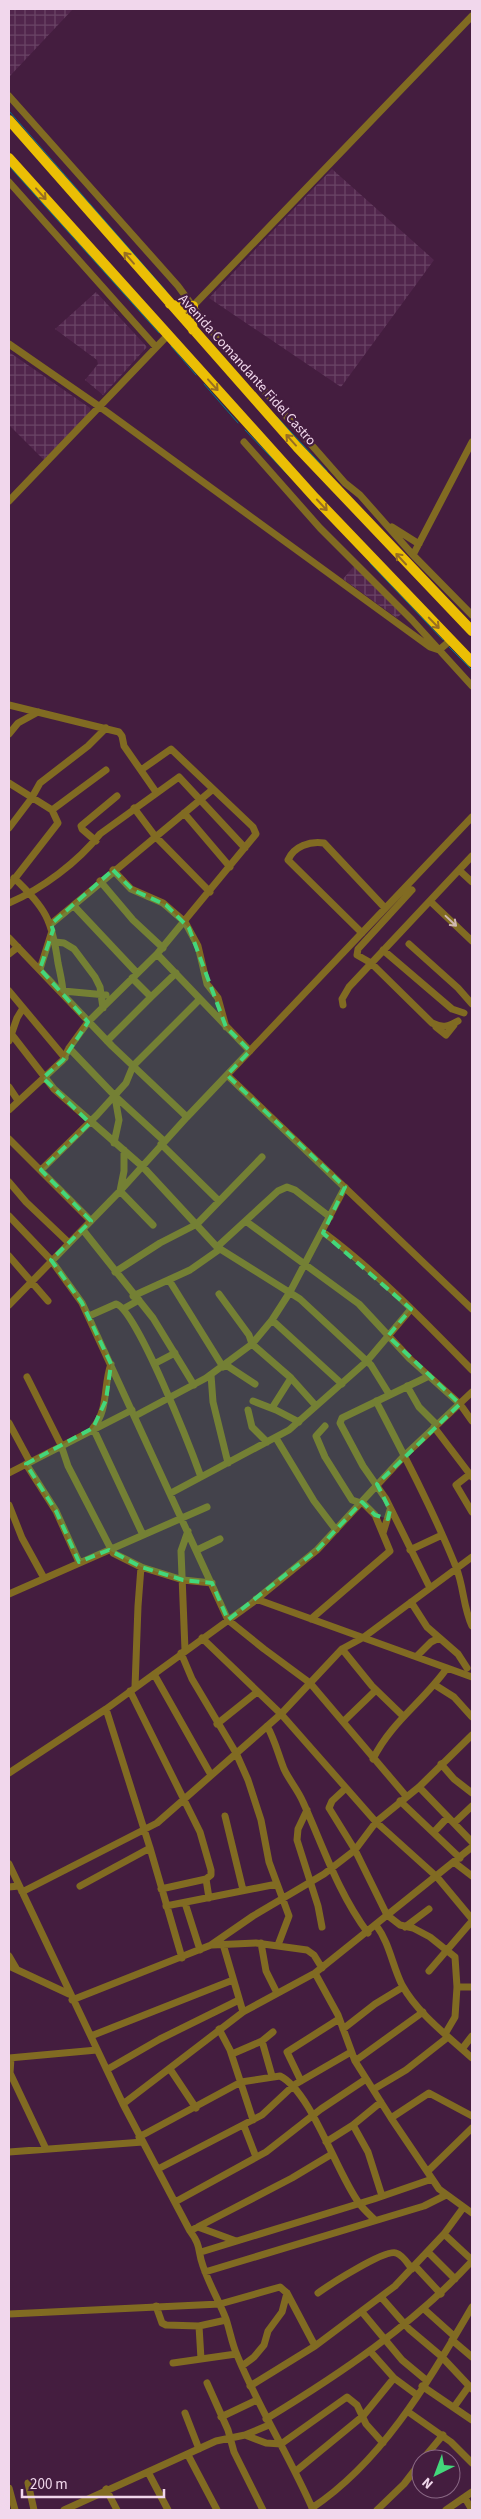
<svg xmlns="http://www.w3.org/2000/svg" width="481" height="2519" font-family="'Source Sans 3',sans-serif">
	<defs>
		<pattern id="industrial-grid" width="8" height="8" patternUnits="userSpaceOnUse" patternTransform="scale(1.25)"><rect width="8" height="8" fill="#51254c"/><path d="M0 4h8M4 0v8" fill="none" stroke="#6a4466"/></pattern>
	</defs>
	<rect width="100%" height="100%" fill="#441d3f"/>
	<path fill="url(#industrial-grid)" d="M9,9H73L9,77Z
		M332,169L434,260L341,387L209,298Z
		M96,292L147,347L103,395L85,380L98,364L97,360L55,329Z
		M9,352L90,408L91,413L45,461L9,425Z
		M354,566L402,613L397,618L343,579Z"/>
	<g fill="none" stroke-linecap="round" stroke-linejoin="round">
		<path stroke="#027586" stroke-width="1" d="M9,111L166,291
			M9,166L159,333
			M171,346L196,375
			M204,384L238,423
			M277,417L327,471
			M245,430L291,478
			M370,563L443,640
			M449,647L472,670"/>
		<path stroke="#816b22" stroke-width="7" d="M9,96L178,286L208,327L345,483L360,495L413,555L472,615
			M9,182L156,347
			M193,306L472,16
			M9,344L100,407L430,647L439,650
			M244,442L320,528L412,620L472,686
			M9,501L168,335
			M392,527L419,544
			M413,555L472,442
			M439,650L451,640
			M9,705L119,732L122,736L124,746L156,792
			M9,734L18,723L38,712
			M9,783L52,810L58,823L9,886
			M134,808L155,836L210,892
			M52,810L106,770
			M184,813L230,867
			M9,828L31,799L40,783L88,746L106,728
			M96,841L82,829L81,826L117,796
			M113,870L131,889L163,903L185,922L198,946L207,984L218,998L226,1027
			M459,870L472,882
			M14,878C46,908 52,920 58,963C60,973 63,984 63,994
			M100,881L133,920L163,948
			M412,890L358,949L357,955L371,963L432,1023C442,1028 448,1027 458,1021
			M430,901L472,941
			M9,903C42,889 78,862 100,834L179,777L245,848
			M74,906L137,973
			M51,924L212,790
			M362,933L288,860C294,846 310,841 324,843L385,908
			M9,938L112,1046L187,1117
			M55,942L64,943L74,949L95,977L100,987L103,1008
			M409,944L458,988L472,1004
			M383,950L452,1009L464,1013
			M9,954L18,947
			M157,954L250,1051
			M40,969L52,931
			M9,991L65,1058
			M63,991L106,995
			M151,997L176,973
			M343,1005L342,999L349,987L472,856
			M436,1027L446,1035L454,1025
			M9,1031L54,1089L143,1167L217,1247L300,1299L371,1365L389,1394
			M9,1041L17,1018L23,1008
			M107,1041L151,997L132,978
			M69,1048L115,1096L164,1141
			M227,1075L472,1309
			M9,1087L17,1099
			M9,1110L63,1060L69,1048L88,1022L157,954L256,834L253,827L171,749L141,770
			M9,1139L91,1221
			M114,1143L119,1120L115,1097
			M161,1144L219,1201
			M124,1150V1171L120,1191L153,1225
			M41,1170L97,1115L126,1083L133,1066L200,999
			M9,1182L26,1202L68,1242
			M9,1216L51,1260L82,1303L228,1620L264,1649L310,1683L406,1796
			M247,1222L359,1304L410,1359L460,1404L472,1421
			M83,1230L153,1318L194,1385
			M323,1232C377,1272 425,1322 472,1370
			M217,1247L278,1191L287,1187L295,1190L330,1217
			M9,1256L48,1301
			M115,1272L160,1243L197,1224L262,1157
			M169,1280L223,1367
			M219,1294L249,1335L252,1344L291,1378L316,1406
			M133,1296L190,1270L220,1249
			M9,1305L120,1191L187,1117L472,817
			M123,1309L139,1300
			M89,1316L116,1304C136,1308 192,1452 201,1477
			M272,1320L342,1384
			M111,1364C103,1386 109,1409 93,1428L143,1535
			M154,1364L175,1353
			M226,1365L255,1384
			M211,1375L213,1402L228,1463
			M429,1376L342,1418L340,1423L363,1466L386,1499L430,1588
			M27,1377L61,1445L68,1466L113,1553L141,1567L183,1580L212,1583
			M407,1386L419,1407L437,1425
			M253,1401L276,1410L299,1422
			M376,1401C404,1455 433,1510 456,1567C464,1587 463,1607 472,1626
			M272,1408L291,1378
			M248,1410L252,1427L267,1442
			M135,1416L206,1378L252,1344L272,1320L290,1292L345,1187
			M9,1423L30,1462
			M434,1427L472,1477
			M276,1438L314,1501L336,1530
			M26,1464L56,1511L79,1562
			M9,1473L132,1410
			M470,1474L456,1485L472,1512
			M171,1493L289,1430L367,1361L411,1309
			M9,1505L22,1538L44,1578
			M383,1533L390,1510
			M197,1550L220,1539
			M410,1550L442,1535
			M9,1594L207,1507
			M256,1599L472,1677
			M411,1602L427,1627L458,1654L467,1668
			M311,1619L390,1551L375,1515L364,1504L352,1500L325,1457L316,1436L325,1426
			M202,1638L281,1714L376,1822L437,1877L472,1919
			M342,1649L372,1686L403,1716
			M185,1650L181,1551L188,1531
			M181,1653L192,1679L236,1753L248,1780L261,1820L269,1862L289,1916L278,1945
			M417,1656L431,1642L439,1638
			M154,1674L211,1775
			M435,1685L454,1697L472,1717
			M135,1687L138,1606L141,1567
			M130,1691L200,1832L211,1870V1875L206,1879L161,1889
			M106,1709L150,1848L182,1958
			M344,1721L376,1690
			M217,1724L257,1692
			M267,1726C275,1740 278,1754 284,1769C289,1780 298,1790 303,1802C323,1846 338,1893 368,1933
			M373,1759C391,1722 424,1701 447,1668
			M441,1764L454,1779L472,1793
			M9,1773L106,1709L252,1603L317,1550L404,1456L472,1392
			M419,1787L472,1842
			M346,1788L332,1801L329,1808L355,1850L387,1915L400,1925L413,1928L430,1937L455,1957L457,1987H472
			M400,1801L460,1858
			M307,1810L298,1829L297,1840L318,1906L322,1927
			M225,1816L243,1890
			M454,1823L472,1806
			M434,1832L448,1817
			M455,1863L472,1876
			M9,1864L123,2104L190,2231C202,2247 197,2250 203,2266C209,2284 219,2301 226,2319C230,2331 232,2344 237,2355C259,2409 290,2457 313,2510
			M206,1879L209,1898
			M80,1886L150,1848
			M9,1887L19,1886
			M22,1892L157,1823L281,1714L342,1649L364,1637L472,1557
			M185,1903L200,1950
			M166,1906L277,1884
			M376,1925C390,1944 392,1965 402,1985C418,2014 448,2036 472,2058
			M405,1927L429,1909
			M261,1943L266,1971L277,1993
			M223,1944L243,2012
			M212,1945L256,1943L307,1950L314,1955L322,1968
			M9,1956L16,1968
			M9,1966L69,1994
			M429,1971L472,1921
			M315,1973L338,2015L355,2061L391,2118L439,2189L472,2213
			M72,2000L211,1945L253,1916L324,1874L355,1850L376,1822L419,1787L472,1735
			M219,2029L230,2050L253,2120
			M343,2029L375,2004L403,1987
			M445,2034L455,2017L457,1987
			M91,2036L233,1980
			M262,2041L272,2076
			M462,2049L472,2036
			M232,2054L262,2041L273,2032
			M9,2058L97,2050
			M11,2058L10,2073L46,2149
			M355,2061L423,2012
			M108,2069L160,2039L239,2000
			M170,2069L196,2108
			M301,2081L287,2052L339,2019
			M374,2089L406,2070L448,2037
			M123,2104L243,2012L315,1973L472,1847
			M391,2118L429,2093L472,2116
			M353,2125L381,2102
			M244,2126L256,2157
			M139,2137L241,2082L280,2076C311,2091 337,2174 359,2203C363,2209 370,2215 375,2220
			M326,2142L353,2125L368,2152L382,2196
			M9,2152L143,2142
			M158,2169L262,2115L294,2085L351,2052
			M428,2171L472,2128
			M175,2202L266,2152L321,2109L366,2079
			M198,2227L236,2241
			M190,2231L292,2178L332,2154
			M444,2234L472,2260
			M201,2252L374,2199L432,2179
			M428,2252L455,2279
			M415,2266L441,2294
			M205,2272L424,2206L446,2195
			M318,2293C329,2285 385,2249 396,2253C403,2255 408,2264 412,2269
			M381,2297L409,2329L441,2356L472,2389
			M156,2306L162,2323L166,2325L199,2326L226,2320
			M424,2309L454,2336
			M362,2312L402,2360L426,2380
			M9,2314L220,2304L280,2287L287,2293L315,2346
			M199,2326L201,2359
			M452,2340L472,2357
			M370,2351L394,2378L417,2395
			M173,2363L236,2354
			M242,2366L254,2357L264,2345L268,2331L282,2312L287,2293
			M207,2383L228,2430L234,2452L263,2510
			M250,2386L315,2346L395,2286L444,2234L463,2208
			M422,2386L472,2420
			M454,2407L469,2386
			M407,2411L451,2442L472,2463
			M185,2413L199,2449
			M221,2417L257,2400
			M266,2419C340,2374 413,2325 472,2261
			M245,2435L266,2443L281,2444L347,2397L357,2405L366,2424L383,2443
			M188,2455L217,2510
			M423,2459L443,2435
			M296,2471L363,2416L394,2378
			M148,2472L168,2510
			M28,2483L34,2510
			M9,2488L15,2510
			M106,2489L117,2510
			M465,2498L472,2510
			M312,2508C384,2460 429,2380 472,2307
			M64,2510L216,2441L245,2435L269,2425
			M377,2510L404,2484L421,2462
			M446,2510L472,2492"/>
		<path stroke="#ebbf05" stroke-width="10" d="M9,120L297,447L472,631
			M9,158L315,498L472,662
			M170,304L183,308L193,306L191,318L193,330"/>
	</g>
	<defs><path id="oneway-shaft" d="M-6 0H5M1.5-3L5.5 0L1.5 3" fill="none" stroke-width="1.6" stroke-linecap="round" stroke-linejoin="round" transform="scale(1.25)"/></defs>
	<g stroke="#986e22">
		<use href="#oneway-shaft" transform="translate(41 194) rotate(48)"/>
		<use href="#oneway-shaft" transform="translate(129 258) rotate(-131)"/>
		<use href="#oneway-shaft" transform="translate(213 385) rotate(48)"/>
		<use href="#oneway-shaft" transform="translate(291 440) rotate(-132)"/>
		<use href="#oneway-shaft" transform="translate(322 505) rotate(47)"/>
		<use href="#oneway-shaft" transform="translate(401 559) rotate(-133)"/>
		<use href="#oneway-shaft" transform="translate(434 623) rotate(46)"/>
	</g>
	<use stroke="#cfb7af" href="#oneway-shaft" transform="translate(451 921) rotate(43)"/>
	<path fill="#43d77b" fill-opacity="0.2" stroke="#43d77b" stroke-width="4" stroke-dasharray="10 6" stroke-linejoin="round" d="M113,870L133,890L166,905L189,928L226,1027L250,1051L227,1075L345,1187L323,1233L411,1309L388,1336L460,1404L377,1484L390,1510L388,1519L375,1515L362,1502L317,1550L228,1620L212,1583L183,1580L141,1567L109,1550L79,1562L56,1511L26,1464L93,1428L106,1400L111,1364L82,1303L51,1260L91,1221L41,1170L90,1123L43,1078L63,1060L88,1022L40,969L53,930L51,924Z"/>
	<g text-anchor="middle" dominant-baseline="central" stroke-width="4.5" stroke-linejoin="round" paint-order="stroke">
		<g font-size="14" fill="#f1d7ec" stroke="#441d3f">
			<text transform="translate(247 370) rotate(48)">Avenida Comandante Fidel Castro</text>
		</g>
	</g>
	<rect width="481" height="2519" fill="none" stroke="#f1d7ec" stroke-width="20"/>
	<g transform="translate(436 2474) rotate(222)"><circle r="24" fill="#441d3f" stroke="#896784"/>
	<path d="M0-4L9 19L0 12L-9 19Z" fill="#43d77b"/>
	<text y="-8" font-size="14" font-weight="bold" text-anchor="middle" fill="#f1d7ec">N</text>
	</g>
	<path d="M22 2489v8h142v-8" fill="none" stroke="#f1d7ec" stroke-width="2.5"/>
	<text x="30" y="2489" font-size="15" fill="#f1d7ec" stroke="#441d3f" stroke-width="4" paint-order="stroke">200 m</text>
</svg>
